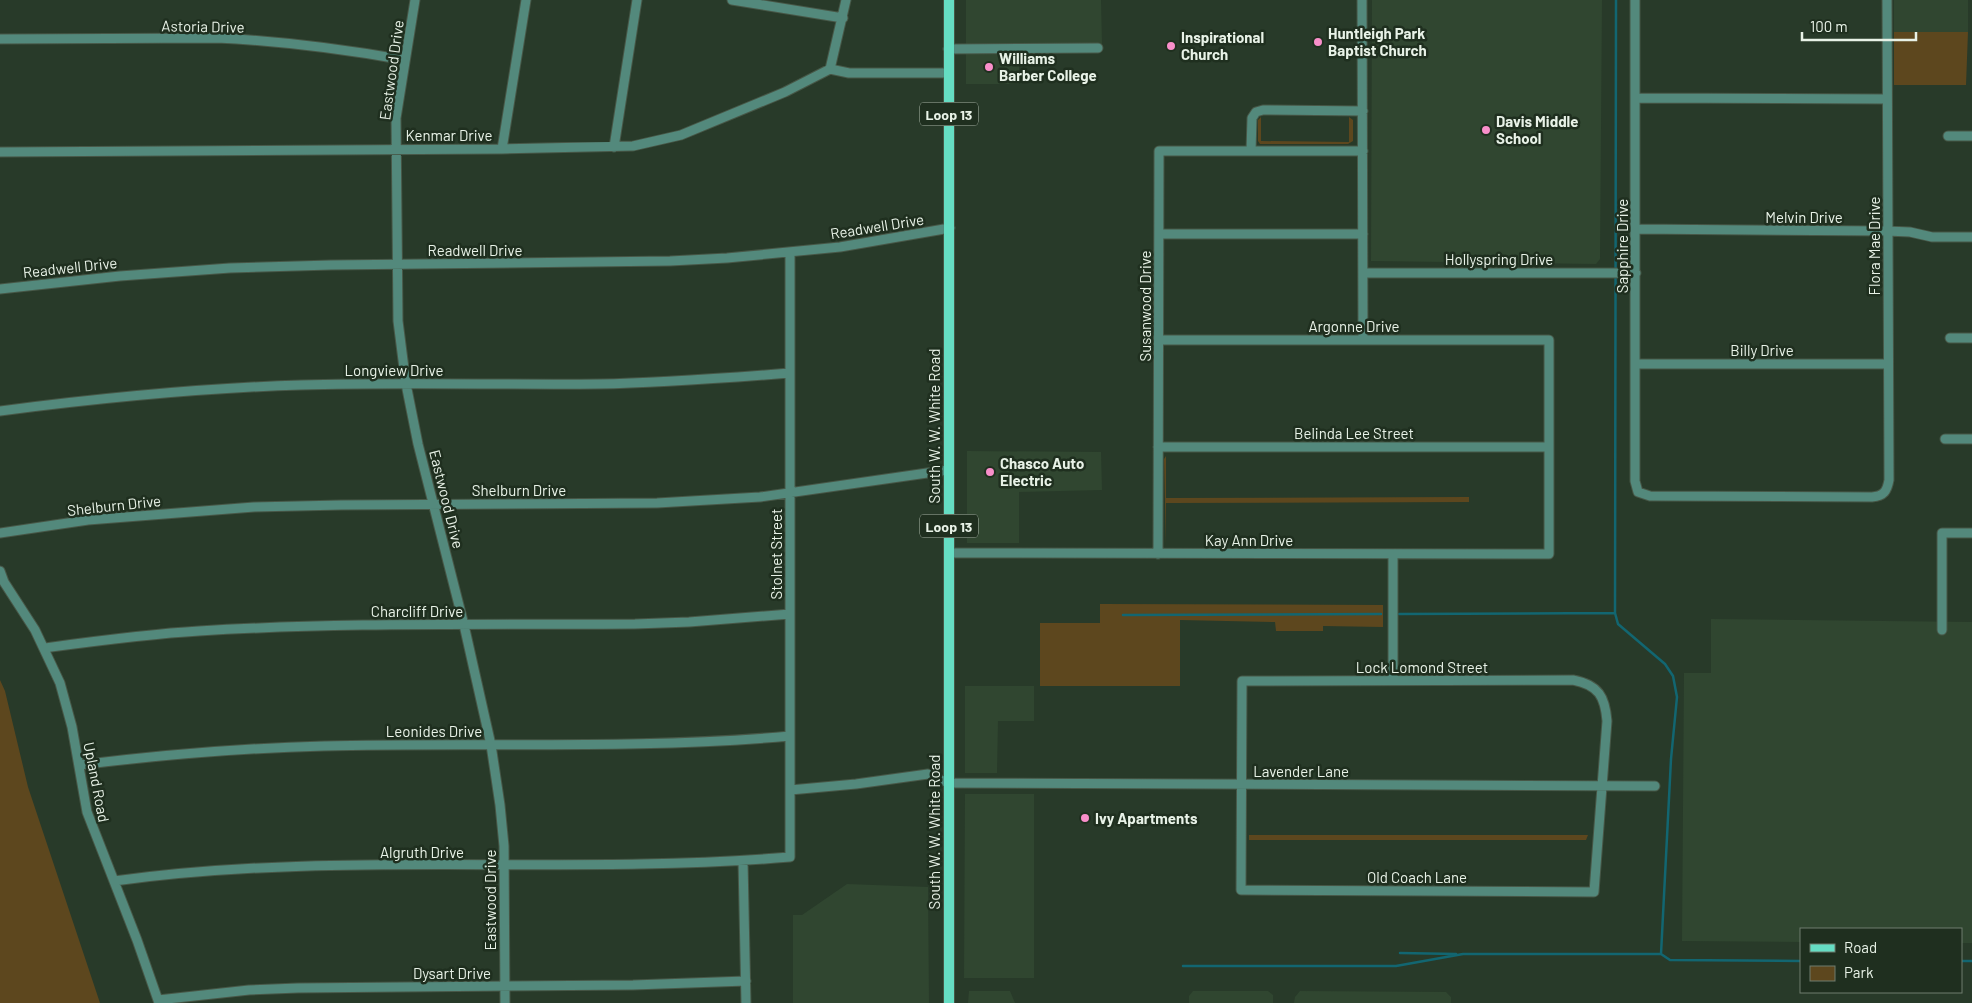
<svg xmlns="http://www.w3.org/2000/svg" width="1972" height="1003" font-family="Barlow,sans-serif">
	<rect width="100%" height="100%" fill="#283a29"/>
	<path fill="#304630" d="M966,0H1101L1102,44H966Z
		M1372,0H1602L1600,259L1596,264L1371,261Z
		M1894,0H1968V32H1894Z
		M966,53H1019V84H966Z
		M967,451L1101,452L1102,490L1019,492V543H967Z
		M1711,619L1972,622V943H1961V929H1801V942L1682,941L1684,673H1711Z
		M965,686H1034V721H998L997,773H965Z
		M965,794H1034V978H964Z
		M847,884L928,887L929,1003H793V915H802Z
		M969,991H1010L1015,1003H968Z
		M1193,991H1268L1273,995V1003H1189V996Z
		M1300,991L1446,992L1451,997V1003H1294L1295,997Z"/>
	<path fill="#5d471e" d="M1894,32H1968L1966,85H1894Z
		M1261,117V141L1349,142V117L1353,120V141L1348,144H1260L1258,141V120Z
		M1166,456V498L1469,497V502L1166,503V545L1164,459Z
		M1100,604L1383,605V627L1323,626V631H1276L1275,622L1180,620V686H1040V623H1100Z
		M0,680L5,691L28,787L100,1003H0Z
		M1249,835H1588L1586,840H1249Z"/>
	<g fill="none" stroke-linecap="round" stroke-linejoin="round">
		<path stroke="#126671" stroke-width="2.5" d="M1616,0L1615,613L1618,624L1665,664L1673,676L1677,697L1671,759L1661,954L1670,960L1801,961
			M1399,614L1615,613
			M1123,615L1381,614
			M1400,953L1456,954
			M1961,961H1972
			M1183,966H1396L1463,954H1661"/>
		<defs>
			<path id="minor" d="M415,0L396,118L398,321L406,384L418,444L464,625L491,745L500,805L504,846L505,1003
				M732,0L843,18
				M1362,0L1363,340
				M1635,0V481L1638,492L1650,496L1872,497C1884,496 1887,491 1889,480L1887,0
				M0,39L217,38C280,41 343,49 405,60
				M948,49L1098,48
				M830,69L849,73H948
				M1635,98L1887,99
				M1948,136H1972
				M614,147L637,0
				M502,149L526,0
				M1251,151L1252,118L1256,112L1263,110L1363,111
				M0,152L502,149L633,146L681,135L785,92L830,69L846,0
				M1636,229L1887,231L1910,232L1932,237H1972
				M1159,234H1363
				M1363,273H1636
				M0,289L120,276L230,268L331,265L670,261L727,258L840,247L950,228
				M1950,338H1972
				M1636,364H1888
				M0,411C100,398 200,388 301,385C400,382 500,385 599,384C663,383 726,378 790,373
				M1945,439H1972
				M1158,447H1549
				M0,533L88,520L254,507L341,505L657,503L760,497L948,470
				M949,553L1549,554V340H1159
				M1158,554L1159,151H1363
				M0,571L4,582L35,630L60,683L72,727L87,812L137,940L159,1003
				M1942,630V533H1972
				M44,648C96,641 147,634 199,631C344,622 490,625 635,624L689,622L790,614
				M1393,680V554
				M1573,680C1599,685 1605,697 1607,721L1594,892L1241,890L1242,681Z
				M79,765C160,755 242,748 324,746C479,742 635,750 790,736
				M790,790L856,784L928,774L948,783L1655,786
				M743,861L746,1003
				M114,881C338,850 565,876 790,857V252
				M158,1000L249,990L298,988L633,985L746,981"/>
			<path id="major" d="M949,0V1003"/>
		</defs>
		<use href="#minor" stroke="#475747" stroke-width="11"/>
		<use href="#major" stroke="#475747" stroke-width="12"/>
		<use href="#minor" stroke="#53897c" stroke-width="9"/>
		<use href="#major" stroke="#65ddc3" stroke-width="10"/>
	</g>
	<g fill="#f98fca" stroke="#1f2f1f" stroke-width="2">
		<circle cx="1318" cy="42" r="5"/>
		<circle cx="1171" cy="46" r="5"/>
		<circle cx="989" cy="67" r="5"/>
		<circle cx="1486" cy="130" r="5"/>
		<circle cx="990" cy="472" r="5"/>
		<circle cx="1085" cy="818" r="5"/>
	</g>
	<g text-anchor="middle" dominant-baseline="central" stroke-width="5" stroke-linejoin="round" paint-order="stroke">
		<g fill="#1f2f1f" stroke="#acb8ab" stroke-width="1">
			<rect x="920" y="102.5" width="58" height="23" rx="4"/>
			<rect x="920" y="514.5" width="58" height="23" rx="4"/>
		</g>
		<g font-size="14" font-weight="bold" fill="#e8f2e7">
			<text x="949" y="114">Loop 13</text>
			<text x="949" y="526">Loop 13</text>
		</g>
		<g font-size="15" fill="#e8f2e7" stroke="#1f2f1f">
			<text transform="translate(203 26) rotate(1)">Astoria Drive</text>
			<text transform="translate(391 70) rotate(-82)">Eastwood Drive</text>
			<text x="449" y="135">Kenmar Drive</text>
			<text x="1804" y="217">Melvin Drive</text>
			<text transform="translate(877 226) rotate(-9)">Readwell Drive</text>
			<text transform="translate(1622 246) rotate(-90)">Sapphire Drive</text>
			<text transform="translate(1874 246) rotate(-90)">Flora Mae Drive</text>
			<text x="475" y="250">Readwell Drive</text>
			<text x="1499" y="259">Hollyspring Drive</text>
			<text transform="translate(70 267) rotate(-6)">Readwell Drive</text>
			<text transform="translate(1145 306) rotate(-90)">Susanwood Drive</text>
			<text x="1354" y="326">Argonne Drive</text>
			<text x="1762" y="350">Billy Drive</text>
			<text x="394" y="370">Longview Drive</text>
			<text transform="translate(934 426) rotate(-90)">South W. W. White Road</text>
			<text x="1354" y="433">Belinda Lee Street</text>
			<text x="519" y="490">Shelburn Drive</text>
			<text transform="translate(447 499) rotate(76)">Eastwood Drive</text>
			<text transform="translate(114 505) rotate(-6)">Shelburn Drive</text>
			<text x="1249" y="540">Kay Ann Drive</text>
			<text transform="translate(776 554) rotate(-90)">Stolnet Street</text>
			<text x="417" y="611">Charcliff Drive</text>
			<text x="1422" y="667">Lock Lomond Street</text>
			<text x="434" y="731">Leonides Drive</text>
			<text x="1301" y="771">Lavender Lane</text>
			<text transform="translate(97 782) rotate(79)">Upland Road</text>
			<text transform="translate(934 832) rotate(-90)">South W. W. White Road</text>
			<text x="422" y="852">Algruth Drive</text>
			<text x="1417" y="877">Old Coach Lane</text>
			<text transform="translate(490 900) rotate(-90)">Eastwood Drive</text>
			<text x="452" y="973">Dysart Drive</text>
		</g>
		<g font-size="15" font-weight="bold" fill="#e8f2e7" stroke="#1f2f1f" text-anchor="start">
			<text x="1328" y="33">Huntleigh Park<tspan x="1328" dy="17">Baptist Church</tspan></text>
			<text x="1181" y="37">Inspirational<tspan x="1181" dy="17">Church</tspan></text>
			<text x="999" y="58">Williams<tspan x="999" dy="17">Barber College</tspan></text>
			<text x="1496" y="121">Davis Middle<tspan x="1496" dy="17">School</tspan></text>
			<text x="1000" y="463">Chasco Auto<tspan x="1000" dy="17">Electric</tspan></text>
			<text x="1095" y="818">Ivy Apartments</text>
		</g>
	</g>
	<rect x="1800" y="928" width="162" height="65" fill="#1f2f1f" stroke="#6f7d6f"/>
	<rect x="1810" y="944" width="25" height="8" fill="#65ddc3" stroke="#6f7d6f"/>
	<text x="1844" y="953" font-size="15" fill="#e8f2e7">Road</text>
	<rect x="1810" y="966" width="25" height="15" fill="#5d471e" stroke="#6f7d6f"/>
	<text x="1844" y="978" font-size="15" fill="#e8f2e7">Park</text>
	<path d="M1802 32v8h114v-8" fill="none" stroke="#e8f2e7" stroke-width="2.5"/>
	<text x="1810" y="32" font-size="15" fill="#e8f2e7" stroke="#1f2f1f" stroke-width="4" paint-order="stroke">100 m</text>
</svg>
